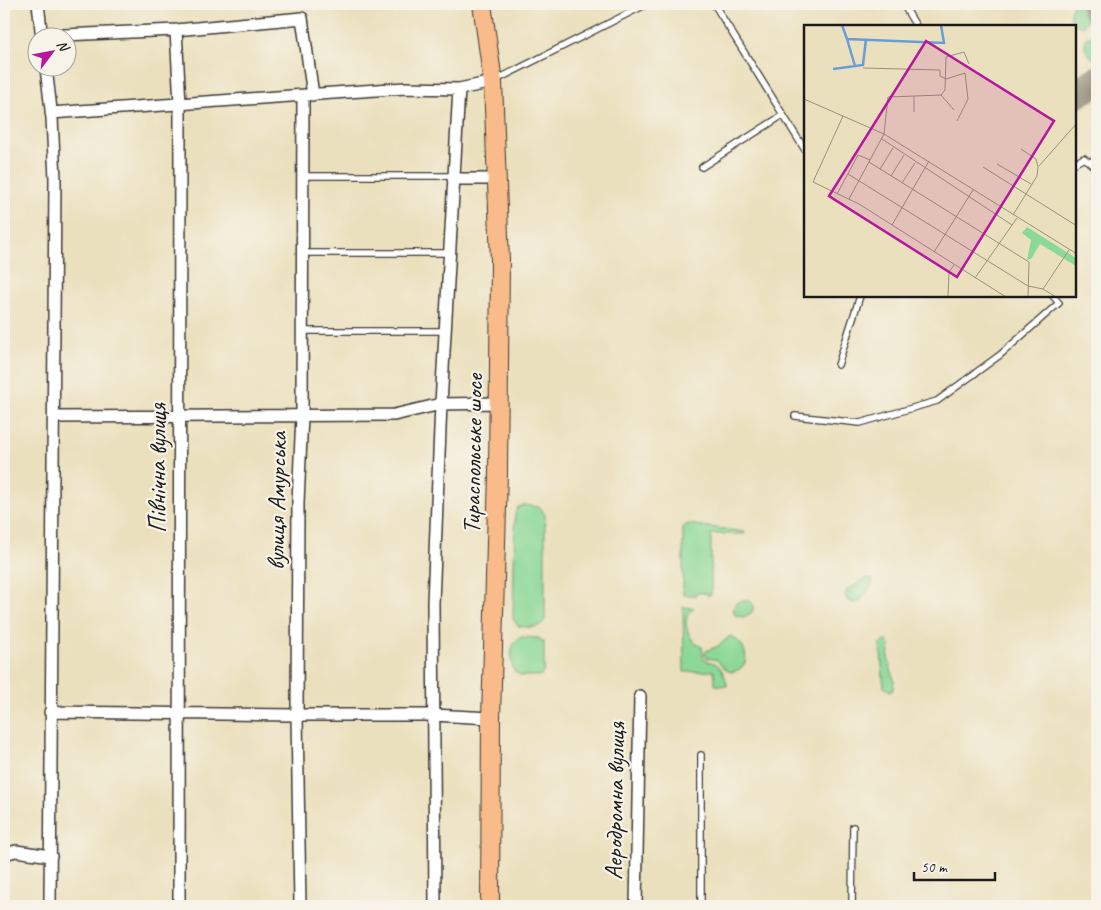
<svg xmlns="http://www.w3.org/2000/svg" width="1101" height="910" font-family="Caveat,sans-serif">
	<rect width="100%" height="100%" fill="#f7f3e8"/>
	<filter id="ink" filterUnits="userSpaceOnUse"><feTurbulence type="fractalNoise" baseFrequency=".02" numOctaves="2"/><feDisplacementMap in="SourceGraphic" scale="10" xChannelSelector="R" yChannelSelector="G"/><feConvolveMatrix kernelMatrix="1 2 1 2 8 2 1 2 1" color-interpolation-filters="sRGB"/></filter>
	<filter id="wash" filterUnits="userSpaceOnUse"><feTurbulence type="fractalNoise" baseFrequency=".0096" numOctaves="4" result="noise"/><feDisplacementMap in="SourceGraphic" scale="20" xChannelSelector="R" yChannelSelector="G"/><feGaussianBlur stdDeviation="1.12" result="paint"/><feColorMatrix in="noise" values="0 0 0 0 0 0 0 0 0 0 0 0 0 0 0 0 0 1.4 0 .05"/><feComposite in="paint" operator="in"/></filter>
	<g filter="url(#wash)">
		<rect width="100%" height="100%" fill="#ebe0bd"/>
		<path fill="#8cd896" stroke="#547a59" d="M1074,4H1088C1091,12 1088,20 1082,27C1071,24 1066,13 1074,4Z
			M1097,32V62C1090,55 1083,51 1085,39Z
			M524,505L540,507L545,515V619C541,630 528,627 518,626L513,619L515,514L518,507Z
			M688,524L745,532V534H711V595H707L706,593H696V595H683V527Z
			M867,578L872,579L873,583L861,600L855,603L847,600L845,595L847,590Z
			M748,600L754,605L752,612L745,617L736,616L733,610L736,603Z
			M683,607L694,608C679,617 688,642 702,647L704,659C708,662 712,662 716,664C722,667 727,680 727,686L715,685L714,671L684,672Z
			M730,636C747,642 754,669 731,672L726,670L717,660L707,658L705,654L706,651L718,646Z
			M522,637L538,638L544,642V670L541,676H521L514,671C510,660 509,641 522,637Z
			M886,640L890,645L888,658L894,680L893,690L890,691L884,687C882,672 882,659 880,645Z"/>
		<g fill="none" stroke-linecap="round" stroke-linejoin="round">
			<path stroke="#847e6c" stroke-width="30" d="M1095,4L1097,8
				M1075,94L1097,81"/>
		</g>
	</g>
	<g filter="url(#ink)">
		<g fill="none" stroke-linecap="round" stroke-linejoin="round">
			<defs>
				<path id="lane" d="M714,4L805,150
					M903,4L916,26
					M494,81L647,4
					M1075,163L1084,158L1097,169
					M1090,163L1097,156
					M702,167L783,115
					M303,176H453
					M302,253H451
					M302,331H446
					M838,365L860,296
					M795,416L860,423L937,401L1000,355L1059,303L1053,296
					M701,755V906
					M852,906L853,827"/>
				<path id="street" d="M38,4L42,38
					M176,30L180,104L179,906
					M42,36L176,30L302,18L313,95
					M46,68L52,118L55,179L50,906
					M51,113L405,88L459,89L493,82
					M453,179H496
					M54,417L394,415L441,404L499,403
					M50,712L297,715H433L491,718
					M4,854L16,851L51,856
					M300,906L297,715L298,502L302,416L303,96
					M435,906L433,603L441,404L459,89
					M636,906L640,696"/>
				<path id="primary" d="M482,4L493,82L500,261L498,473L491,718L490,906"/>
			</defs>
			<use href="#lane" stroke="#3b3934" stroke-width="8"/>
			<use href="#street" stroke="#3b3934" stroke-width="14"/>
			<use href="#primary" stroke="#3b3934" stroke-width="20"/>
			<use href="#lane" stroke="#fff" stroke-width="5.5"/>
			<use href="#street" stroke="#fff" stroke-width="11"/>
			<use href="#primary" stroke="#fabb8b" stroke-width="18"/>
		</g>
	</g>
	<g text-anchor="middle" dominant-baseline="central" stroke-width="4.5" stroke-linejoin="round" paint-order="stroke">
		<g font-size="25" fill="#1c1c1c" stroke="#f7f3e8">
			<text transform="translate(473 454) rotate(-89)">Тираспольське шосе</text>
			<text transform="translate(158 468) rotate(-90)">Північна вулиця</text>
			<text transform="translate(277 501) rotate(-89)">вулиця Амурська</text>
			<text transform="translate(615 801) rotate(-89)">Аеродромна вулиця</text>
		</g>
	</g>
	<g transform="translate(804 25)">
		<rect width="272" height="272" fill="#ebe0bd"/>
		<path d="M223,202L272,233V241L236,219L227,234L223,235L227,215L218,208Z" fill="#8cd896"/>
		<path fill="none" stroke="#689ed5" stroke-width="2.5" d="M38,0L43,14L140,18L137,0M43,14L51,41M29,44L59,40L62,14"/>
		<path fill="none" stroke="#98927d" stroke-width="1" d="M59,43L136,45V51L142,54L161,48L164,74L153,96M137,70L150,85M110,71V87M0,74L80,109L273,229M39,91L9,157L55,179L202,272M78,114L208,200M65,137L225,237L224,272M193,139L227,159M235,141L273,98M179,142L273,201M76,144L89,123M44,149L224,261L239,264L252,272M87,151L100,130M98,158L111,138M33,169L54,130L66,135M45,174L80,109L84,72L137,70L141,65L142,32L160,27L165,39M209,190L233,151L234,142L232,134L217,124M88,200L125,136M130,227L169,165M171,253L213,193M239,264L265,225M144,272L145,247L150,240"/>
		<path fill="#b5179e" fill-opacity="0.15" stroke="#b5179e" stroke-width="2.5" d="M122,16L250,96L153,252L25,171Z"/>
		<rect width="272" height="272" fill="none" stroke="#1c1c1c" stroke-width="2.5"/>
	</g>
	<rect width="1101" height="910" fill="none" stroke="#f7f3e8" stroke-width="20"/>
	<g transform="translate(52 52) rotate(58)"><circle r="24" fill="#f7f3e8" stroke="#9f9d96"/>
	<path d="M0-4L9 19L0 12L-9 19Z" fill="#b5179e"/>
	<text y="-8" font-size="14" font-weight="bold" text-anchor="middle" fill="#1c1c1c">N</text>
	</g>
	<path d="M914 872v8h81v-8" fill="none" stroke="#1c1c1c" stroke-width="2.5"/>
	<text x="921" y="872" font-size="15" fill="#1c1c1c" stroke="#f7f3e8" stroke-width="4" paint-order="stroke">50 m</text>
</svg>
